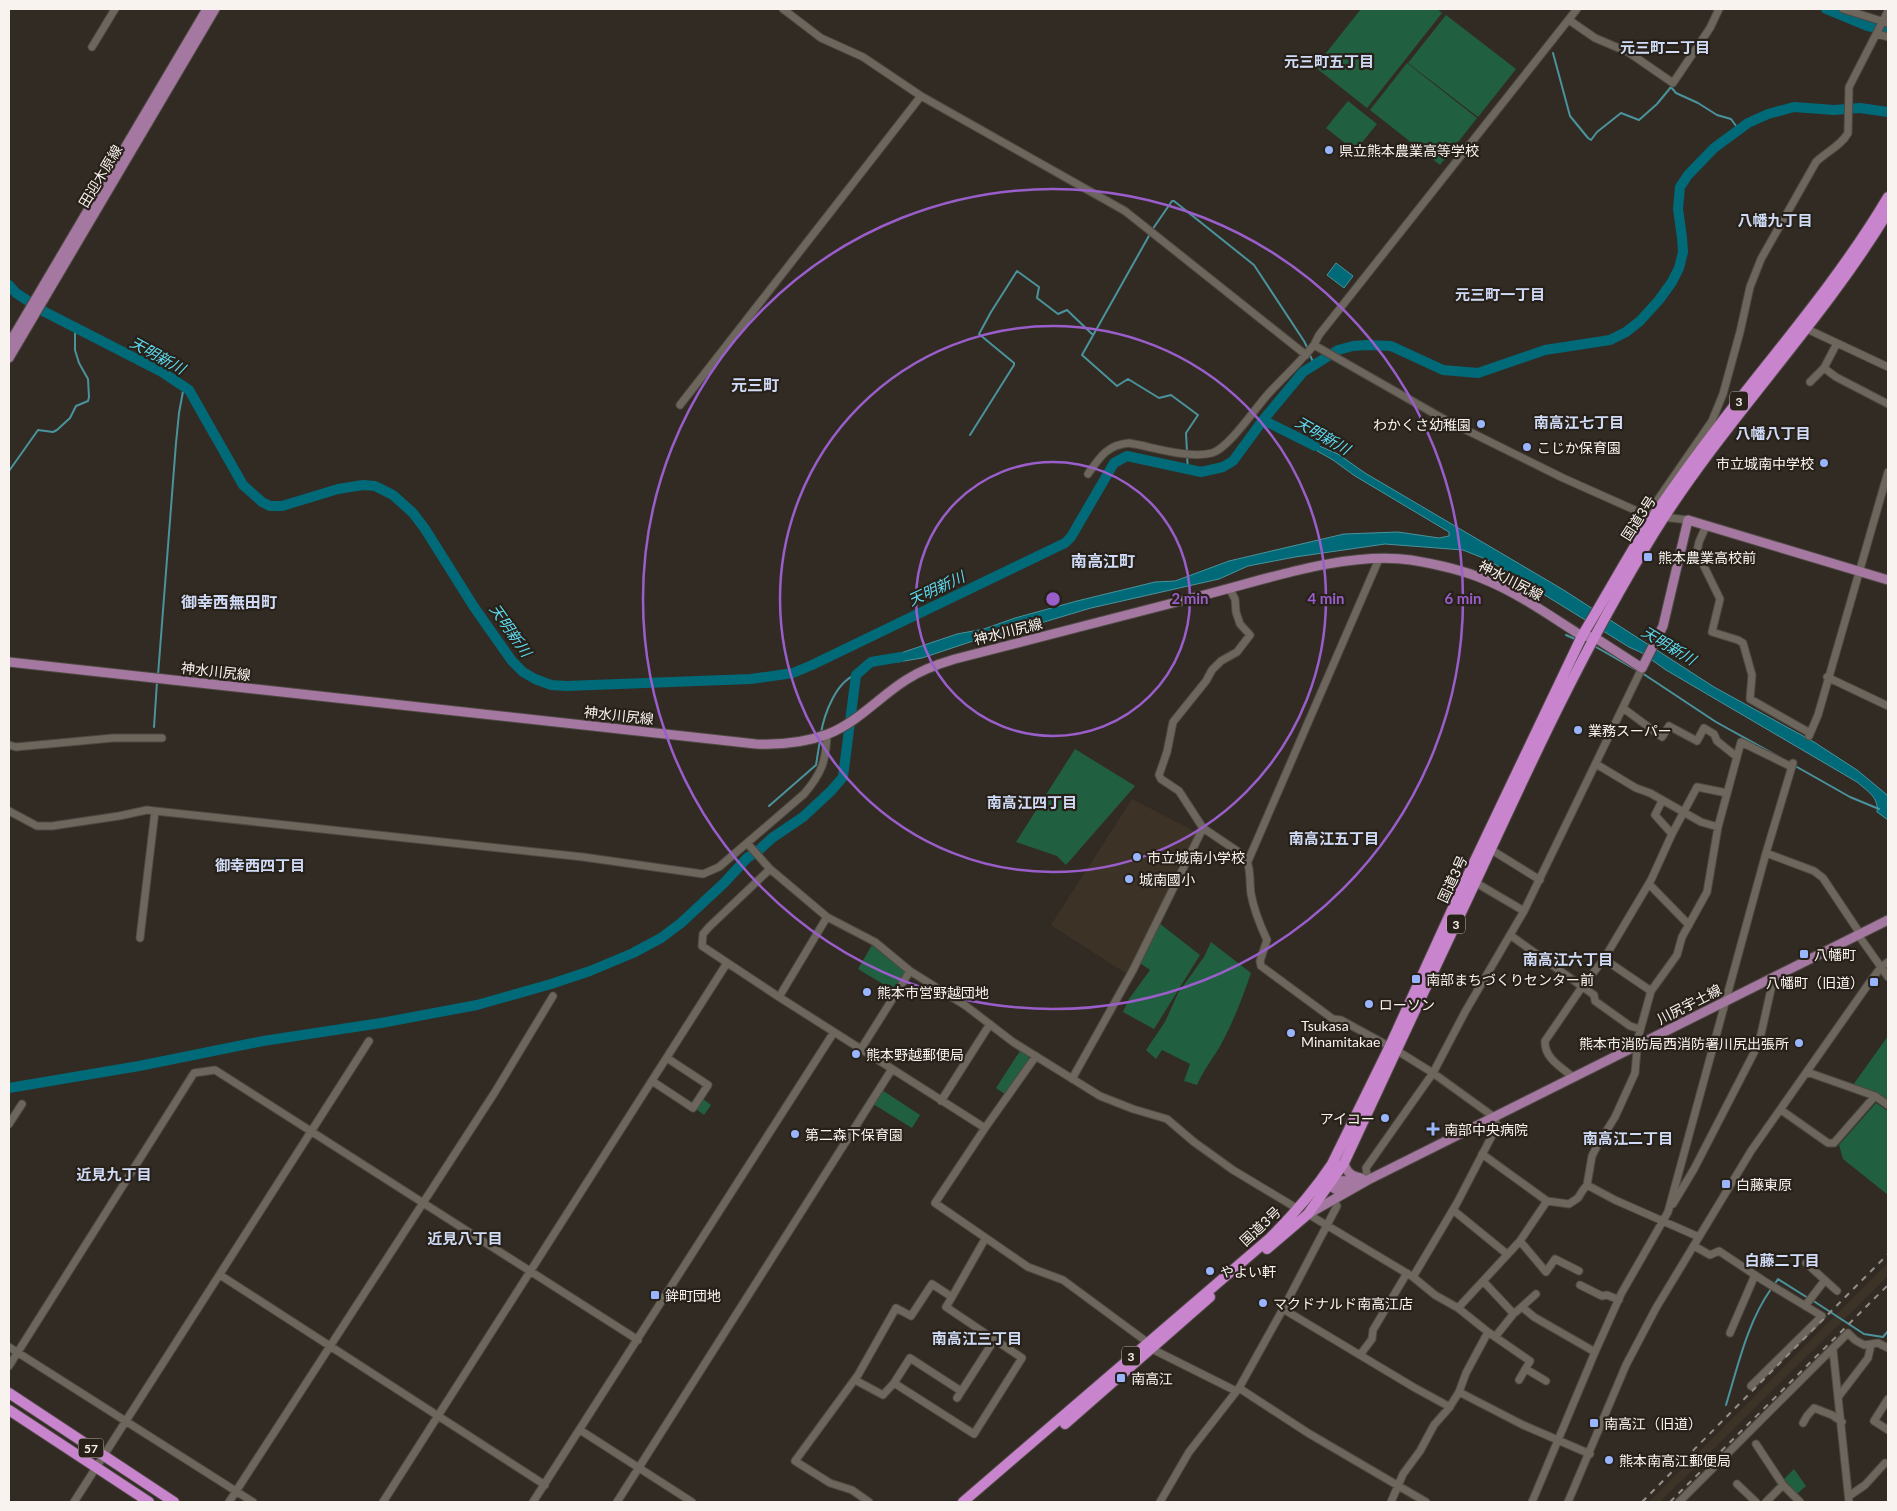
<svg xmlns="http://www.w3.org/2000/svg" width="1897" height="1511" font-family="Lato,'Noto Sans JP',sans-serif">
	<rect width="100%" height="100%" fill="#322b24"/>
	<path fill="#3d3226" d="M1132,799L1200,834L1130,976L1051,925Z
		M1888,1263V1276L1660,1502H1649Z"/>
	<path fill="#215f41" d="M1361,9H1437L1442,13L1367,108L1315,67Z
		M1446,15L1516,69L1478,117L1408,63Z
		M1407,63L1477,118L1440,165L1370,110Z
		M1348,101L1377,124L1355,151L1326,128Z
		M1075,749L1135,786L1066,865L1057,856L1016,842Z
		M1159,923L1200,955L1154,1029L1123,1012L1129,999L1150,970L1140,963Z
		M1211,942L1251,973C1242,999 1232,1025 1219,1048C1211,1061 1203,1071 1197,1085L1184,1081L1190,1064L1162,1050L1156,1059L1146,1050L1165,1022L1178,993L1204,957Z
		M872,945L905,972L893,990L858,969Z
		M1888,1036V1100L1877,1092L1853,1085Z
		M1020,1051L1029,1057L1028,1062L1006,1095L996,1088Z
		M882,1090L920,1115L912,1128L873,1104Z
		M703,1099L711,1105L704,1115L696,1109Z
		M1876,1103L1888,1111V1195L1843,1159L1839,1145Z
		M1794,1469L1806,1486L1797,1494L1784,1479Z"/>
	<path fill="#006a78" stroke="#4a939c" d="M1336,263L1353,276L1344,288L1327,275Z
		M1277,428L1338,454L1365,473L1562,589L1714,687L1814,742L1857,770L1886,794L1888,797V820L1877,812C1879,797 1867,791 1857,782L1666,670L1642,653L1629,647L1488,560L1463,550L1385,544L1295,557L1248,566L1219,579L1091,608L1007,633L970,642L922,658L898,662L886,658L957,634L984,629L1015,618L1077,601L1155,582L1175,581L1229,561L1344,534L1398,532L1439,538L1449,536V532L1355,476L1333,460Z"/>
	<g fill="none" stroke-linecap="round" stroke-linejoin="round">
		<path stroke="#4a939c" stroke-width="2" d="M1553,53L1570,116L1588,138L1591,140L1597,132L1621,113L1639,120L1657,104L1671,87L1676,93L1698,103L1717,115L1731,119L1739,130
			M1152,230L1172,201H1174L1254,265L1304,341L1308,349
			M1150,234L1082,355L1117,386L1128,379L1159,398L1171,395L1198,415L1186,433L1187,452
			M1309,353L1314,364H1312
			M970,435L1014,365V363L979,334L991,312L1017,271L1039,287L1037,298L1058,314L1067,310L1093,335
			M1187,456L1188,470
			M9,471L38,430L53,432L57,430L70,418L76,406L88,401L89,397L88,379L79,363L75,350V328
			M1566,635L1575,639
			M1596,647L1638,671
			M1642,673L1716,722L1781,758
			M158,675L176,443L179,413L184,386
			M154,727L157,682
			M821,733C824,715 836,681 856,675
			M1797,767L1850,797L1879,809
			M769,806L816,765L820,740
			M1774,1285L1778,1279L1808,1298
			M1812,1300L1864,1334L1883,1337L1888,1331
			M1726,1405C1738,1366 1747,1323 1771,1289"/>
		<path stroke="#006a78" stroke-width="10" d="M1826,9L1867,26L1888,31
			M9,285L16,293L45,312L162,372L189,390L243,485L262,502L270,506H282L338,489L363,485L375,486L393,495L413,513L425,529L474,607L512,661L523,672L535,679L551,685L566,686L751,679L793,673L812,665L1065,543L1071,537L1114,463L1127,456L1201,472L1223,467L1233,461L1263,420L1303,372L1338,350L1353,346L1367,345L1391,346L1443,370L1478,373L1545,350L1610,340L1626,332L1640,321L1659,300L1672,282L1679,268L1683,252L1682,238L1678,209L1680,187L1688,175L1714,148L1748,123L1768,114L1794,107L1834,110L1860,108L1888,112
			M1263,420L1315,446
			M9,1088L139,1066L263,1041L381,1023L477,1005L551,984L590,971L633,953L661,938L681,923L724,883L747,858L758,851L772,838L803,817L831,791L843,777L856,675L871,662L901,657"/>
		<defs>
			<path id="minor" d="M783,9L821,38L863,57L921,96L1125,211L1306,355
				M1577,9L1319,335L1314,345L1442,418L1563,478L1646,515L1688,520
				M1843,9L1888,23
				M1569,20L1595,38L1628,52L1673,83L1710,28L1719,9
				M1877,34L1888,37
				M92,47L115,9
				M1807,329L1888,367
				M1824,368L1836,377L1888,404
				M1810,382L1824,368L1837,343
				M680,405L921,96
				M1088,474C1100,457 1107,445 1129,443C1153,447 1188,459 1212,453C1229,448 1256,407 1269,393C1284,377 1300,362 1314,345
				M1654,516L1652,508L1712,421L1723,394L1740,332L1750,287L1761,259L1816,162C1826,152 1841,146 1848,133L1849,87L1888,11
				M1706,526L1699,542L1697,552L1720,599L1712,632L1738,640L1743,643L1752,675L1750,699L1810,733
				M1229,588L1235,599L1236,612L1240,624L1250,635L1237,652L1221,661L1212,670L1206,681L1173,722L1167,752L1159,775L1161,779L1179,791L1203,828L1243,855C1252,866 1249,881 1251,894C1254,910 1260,925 1267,940L1260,961L1261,966L1333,1019L1341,1020L1396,1050L1433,1073L1494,1117L1497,1126L1457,1203L1413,1277
				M1827,677L1888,706
				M1623,708L1662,737L1669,726L1697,741L1704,728L1714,734L1717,741L1737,757
				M1809,736L1818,715L1888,472
				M9,745L16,747L113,738H162
				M1596,764L1636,788L1650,793L1701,822L1718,827
				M1662,801L1655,815L1672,834
				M9,811L37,826H52L119,816L147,810L155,811L583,857L703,874L719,867L804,794C822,773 826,761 827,734
				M747,843L770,869L827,917L875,942L910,971L966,1006L1013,1042L1100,1096L1133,1109L1167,1119L1194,1142L1233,1170L1298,1209
				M1490,849L1540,880
				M1766,853L1814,871L1823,878L1857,929L1859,936L1888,977
				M1248,861L1379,559
				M770,869L709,927L703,934L702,946L779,997L985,1128L1036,1056
				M1473,881L1524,911
				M1649,884L1689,925
				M1510,935L1594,995L1595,1001L1630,1026L1640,1029
				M140,938L155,811
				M1604,959L1651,991
				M779,997L827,917
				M861,1049L910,971
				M1807,1072L1875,1096L1888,1105
				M1573,1077C1561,1067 1544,1058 1545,1041L1582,987L1604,959L1651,880L1672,834L1697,787L1727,793
				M1072,1079L1133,970L1203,828
				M652,1081L693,1108L708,1085L667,1058
				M941,1101L990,1024
				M1781,1110L1828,1143H1834L1875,1096
				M9,1124L22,1104
				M985,1128L935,1203L1028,1267L1063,1280L1147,1342L1152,1349L1236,1391
				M1482,1154L1547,1201L1569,1204L1578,1198L1583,1190L1587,1185L1592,1156L1597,1146L1615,1117L1635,1073L1638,1038L1651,991L1677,955L1682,937L1707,892L1718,827L1741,742L1792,767
				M1368,1180L1366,1168L1433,1073L1465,1012L1524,911L1642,668
				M1587,1185L1615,1200L1699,1237
				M1673,1204L1694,1169L1759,1043L1774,976
				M1453,1210L1507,1254
				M1308,1214L1413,1277L1435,1295L1458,1308L1488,1332L1466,1373L1459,1392L1449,1408L1434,1425L1420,1451L1403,1474L1391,1502
				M1520,1241L1546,1272L1555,1259L1579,1271
				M1694,1246L1710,1255L1719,1251L1764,1281L1822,1316L1751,1386
				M1806,1263L1837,1291
				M220,1275L545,1485
				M1483,1281L1513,1313L1516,1312L1536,1294
				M1580,1285L1602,1296L1607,1295L1619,1300
				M1805,1306L1825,1280
				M1522,1307L1534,1317L1595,1352
				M1458,1308L1520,1241L1547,1201
				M1283,1309L1415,1388L1450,1407
				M1488,1332L1530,1361L1519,1380
				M1730,1333L1755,1275
				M1495,1337L1515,1312
				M9,1347L253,1502
				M1833,1350L1849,1502
				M1360,1355L1372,1339L1373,1330L1407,1273
				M9,1366L194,1073L215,1070L638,1340
				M1526,1369L1546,1381
				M855,1380L883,1395L894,1383L974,1434L1022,1358L946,1307L952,1297
				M894,1383L910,1358L961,1391
				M1239,1388L1308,1433L1426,1502
				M1459,1392L1523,1425L1590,1454
				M1839,1396L1868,1358L1871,1345
				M957,1398L991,1345
				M1888,1399L1874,1421L1888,1430
				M1803,1423L1807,1416L1814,1408L1832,1415L1842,1422
				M580,1430L692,1502
				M1756,1444L1783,1485L1800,1502
				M1737,1484L1756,1502
				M1849,1496L1865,1485L1885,1463
				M74,1502L369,1041
				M229,1502L495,1092L553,996
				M383,1502L727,963
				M533,1502L834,1032
				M617,1502L892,1069
				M869,1502L852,1490L830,1483L795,1461L858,1375L896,1308L911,1316L932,1284L952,1297L985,1239
				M1160,1502L1189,1452L1239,1388L1283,1309L1337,1206L1334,1200
				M1532,1502L1595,1352L1621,1294L1668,1212L1766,853L1793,763
				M1568,1502L1626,1365L1656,1308L1751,1151L1867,986L1881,967L1888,962
				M1679,1502L1848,1333L1855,1340L1864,1345L1878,1343L1888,1348
				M1766,1502L1783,1485"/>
			<path id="major" d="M9,344L207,9
				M9,358L215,9
				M9,662L756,744C781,745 804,743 828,734C858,722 879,697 906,680C921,670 938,664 955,659C1038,638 1121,616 1204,595C1267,579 1347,551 1411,560C1435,564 1459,569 1481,578C1517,592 1550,616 1582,636L1594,637L1642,668L1663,626L1688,520L1888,580
				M1344,1163C1347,1173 1351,1176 1361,1178
				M1325,1180V1183L1337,1190L1350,1189
				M1326,1181L1368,1180
				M1308,1214L1368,1180L1888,920"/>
			<path id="highway" d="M1267,1249L1308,1214L1344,1163C1387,1070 1431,976 1475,883C1530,764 1585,645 1654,533C1724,420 1819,326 1888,212
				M9,1393L174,1502
				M9,1410L149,1502
				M1065,1424L1210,1297
				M963,1502L1270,1238C1293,1215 1314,1191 1332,1164L1389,1048L1467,877L1582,636C1604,600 1624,563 1646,528C1669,492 1695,457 1721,423C1778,349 1840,278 1888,197"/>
		</defs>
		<use href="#minor" stroke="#4f4943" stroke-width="9"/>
		<use href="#major" stroke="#4f4943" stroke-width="11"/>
		<use href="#highway" stroke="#4f4943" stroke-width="12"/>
		<use href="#minor" stroke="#6d665d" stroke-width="7"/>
		<use href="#major" stroke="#a478a0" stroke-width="9"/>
		<use href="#highway" stroke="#c884cd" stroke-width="10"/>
		<path stroke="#958f8a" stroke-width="2" stroke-dasharray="6 6" stroke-linecap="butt" d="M1642,1502L1888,1254
			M1670,1502L1888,1285"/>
	</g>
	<g fill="none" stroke="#9a5ecb" stroke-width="2.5">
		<circle cx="1053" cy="599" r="137"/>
		<circle cx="1053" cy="599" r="273"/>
		<circle cx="1053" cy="599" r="410"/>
	</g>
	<g fill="#99b5fd" stroke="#28211a" stroke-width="2">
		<circle cx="1329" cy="150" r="5"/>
		<circle cx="1481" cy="424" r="5"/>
		<circle cx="1527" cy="447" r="5"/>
		<circle cx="1824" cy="463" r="5"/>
		<rect x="1643" y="552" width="10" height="10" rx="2.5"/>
		<circle cx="1578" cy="730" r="5"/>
		<circle cx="1137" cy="857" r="5"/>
		<circle cx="1129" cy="879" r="5"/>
		<rect x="1799" y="949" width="10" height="10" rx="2.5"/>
		<rect x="1411" y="974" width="10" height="10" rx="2.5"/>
		<rect x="1869" y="977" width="10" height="10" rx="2.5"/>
		<circle cx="867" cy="992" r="5"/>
		<circle cx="1369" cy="1004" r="5"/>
		<circle cx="1291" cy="1033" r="5"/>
		<circle cx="1799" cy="1043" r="5"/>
		<circle cx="856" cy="1054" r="5"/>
		<circle cx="1385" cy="1118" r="5"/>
		<path d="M1430.5 1121.5h5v5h5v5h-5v5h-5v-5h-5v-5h5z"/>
		<circle cx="795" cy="1134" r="5"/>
		<rect x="1721" y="1179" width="10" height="10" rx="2.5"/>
		<circle cx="1210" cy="1271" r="5"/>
		<rect x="650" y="1290" width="10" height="10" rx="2.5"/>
		<circle cx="1263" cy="1303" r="5"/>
		<rect x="1116" y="1373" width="10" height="10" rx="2.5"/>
		<rect x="1589" y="1418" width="10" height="10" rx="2.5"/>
		<circle cx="1609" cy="1460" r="5"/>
	</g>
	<g text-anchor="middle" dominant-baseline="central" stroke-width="4.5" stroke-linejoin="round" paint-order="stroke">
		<g fill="#28211a" stroke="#bab4af" stroke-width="1">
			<rect x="1730" y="391.5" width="18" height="19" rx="4"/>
			<rect x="1447" y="914.5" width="18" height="19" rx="4"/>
			<rect x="1122" y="1346.5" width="18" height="19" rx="4"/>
			<rect x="78.5" y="1438.5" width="25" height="19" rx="4"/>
		</g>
		<g font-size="12" font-weight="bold" fill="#f8f3ef">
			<text x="1739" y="401">3</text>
			<text x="1456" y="924">3</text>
			<text x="1131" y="1356">3</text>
			<text x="91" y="1448">57</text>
		</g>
		<g font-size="14" fill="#f8f3ef" stroke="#28211a" text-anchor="start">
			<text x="1339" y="150">県立熊本農業高等学校</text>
			<text x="1471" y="424" text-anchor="end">わかくさ幼稚園</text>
			<text x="1537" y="447">こじか保育園</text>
			<text x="1814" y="463" text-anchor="end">市立城南中学校</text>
			<text x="1658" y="557">熊本農業高校前</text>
			<text x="1588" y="730">業務スーパー</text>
			<text x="1147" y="857">市立城南小学校</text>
			<text x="1139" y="879">城南國小</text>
			<text x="1814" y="954">八幡町</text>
			<text x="1426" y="979">南部まちづくりセンター前</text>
			<text x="1864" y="982" text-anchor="end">八幡町（旧道）</text>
			<text x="877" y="992">熊本市営野越団地</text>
			<text x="1379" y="1004">ローソン</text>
			<text x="1301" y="1025">Tsukasa<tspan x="1301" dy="16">Minamitakae</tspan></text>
			<text x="1789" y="1043" text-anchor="end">熊本市消防局西消防署川尻出張所</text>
			<text x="866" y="1054">熊本野越郵便局</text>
			<text x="1375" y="1118" text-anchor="end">アイコー</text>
			<text x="1444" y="1129">南部中央病院</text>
			<text x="805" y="1134">第二森下保育園</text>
			<text x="1736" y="1184">白藤東原</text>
			<text x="1220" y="1271">やよい軒</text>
			<text x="665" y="1295">鉾町団地</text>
			<text x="1273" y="1303">マクドナルド南高江店</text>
			<text x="1131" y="1378">南高江</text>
			<text x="1604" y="1423">南高江（旧道）</text>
			<text x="1619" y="1460">熊本南高江郵便局</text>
		</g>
		<g font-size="14" fill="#f8f3ef" stroke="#28211a">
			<text transform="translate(100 176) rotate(-59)">田迎木原線</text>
			<text transform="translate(1638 518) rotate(-57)">国道3号</text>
			<text transform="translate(1511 580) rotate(27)">神水川尻線</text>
			<text transform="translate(1008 631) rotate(-14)">神水川尻線</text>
			<text transform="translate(216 671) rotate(6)">神水川尻線</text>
			<text transform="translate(619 715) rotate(6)">神水川尻線</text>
			<text transform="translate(1452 879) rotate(-65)">国道3号</text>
			<text transform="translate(1689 1004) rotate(-27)">川尻宇土線</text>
			<text transform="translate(1260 1226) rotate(-43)">国道3号</text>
		</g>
		<g font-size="15" font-weight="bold" fill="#d0dcf7" stroke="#28211a">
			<text x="1665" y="47">元三町二丁目</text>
			<text x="1329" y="61">元三町五丁目</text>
			<text x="1775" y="220">八幡九丁目</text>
			<text x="1500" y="294">元三町一丁目</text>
			<text x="1579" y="422">南高江七丁目</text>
			<text x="1773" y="433">八幡八丁目</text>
			<text x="1032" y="802">南高江四丁目</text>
			<text x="1334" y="838">南高江五丁目</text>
			<text x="260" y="865">御幸西四丁目</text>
			<text x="1568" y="959">南高江六丁目</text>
			<text x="1628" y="1138">南高江二丁目</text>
			<text x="114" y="1174">近見九丁目</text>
			<text x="465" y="1238">近見八丁目</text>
			<text x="1782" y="1260">白藤二丁目</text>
			<text x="977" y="1338">南高江三丁目</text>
		</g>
		<g font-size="15" font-style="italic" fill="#5cd9ef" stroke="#28211a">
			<text transform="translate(158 355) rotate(29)">天明新川</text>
			<text transform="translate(1323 435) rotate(30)">天明新川</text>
			<text transform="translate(936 588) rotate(-25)">天明新川</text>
			<text transform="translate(511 630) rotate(55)">天明新川</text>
			<text transform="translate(1669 645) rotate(31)">天明新川</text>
		</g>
		<g font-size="16" font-weight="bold" fill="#d0dcf7" stroke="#28211a">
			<text x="755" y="384">元三町</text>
			<text x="1103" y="560">南高江町</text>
			<text x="229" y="601">御幸西無田町</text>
		</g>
	</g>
	<circle cx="1053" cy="599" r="8" fill="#9a5ecb" stroke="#28211a" stroke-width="2.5"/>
	<g font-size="15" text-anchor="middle" font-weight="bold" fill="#9a5ecb" stroke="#28211a" stroke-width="4.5" stroke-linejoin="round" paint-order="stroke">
		<text x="1190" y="604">2 min</text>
		<text x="1326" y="604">4 min</text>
		<text x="1463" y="604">6 min</text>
	</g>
	<rect width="1897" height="1511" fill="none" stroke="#f8f3ef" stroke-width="20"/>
</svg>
